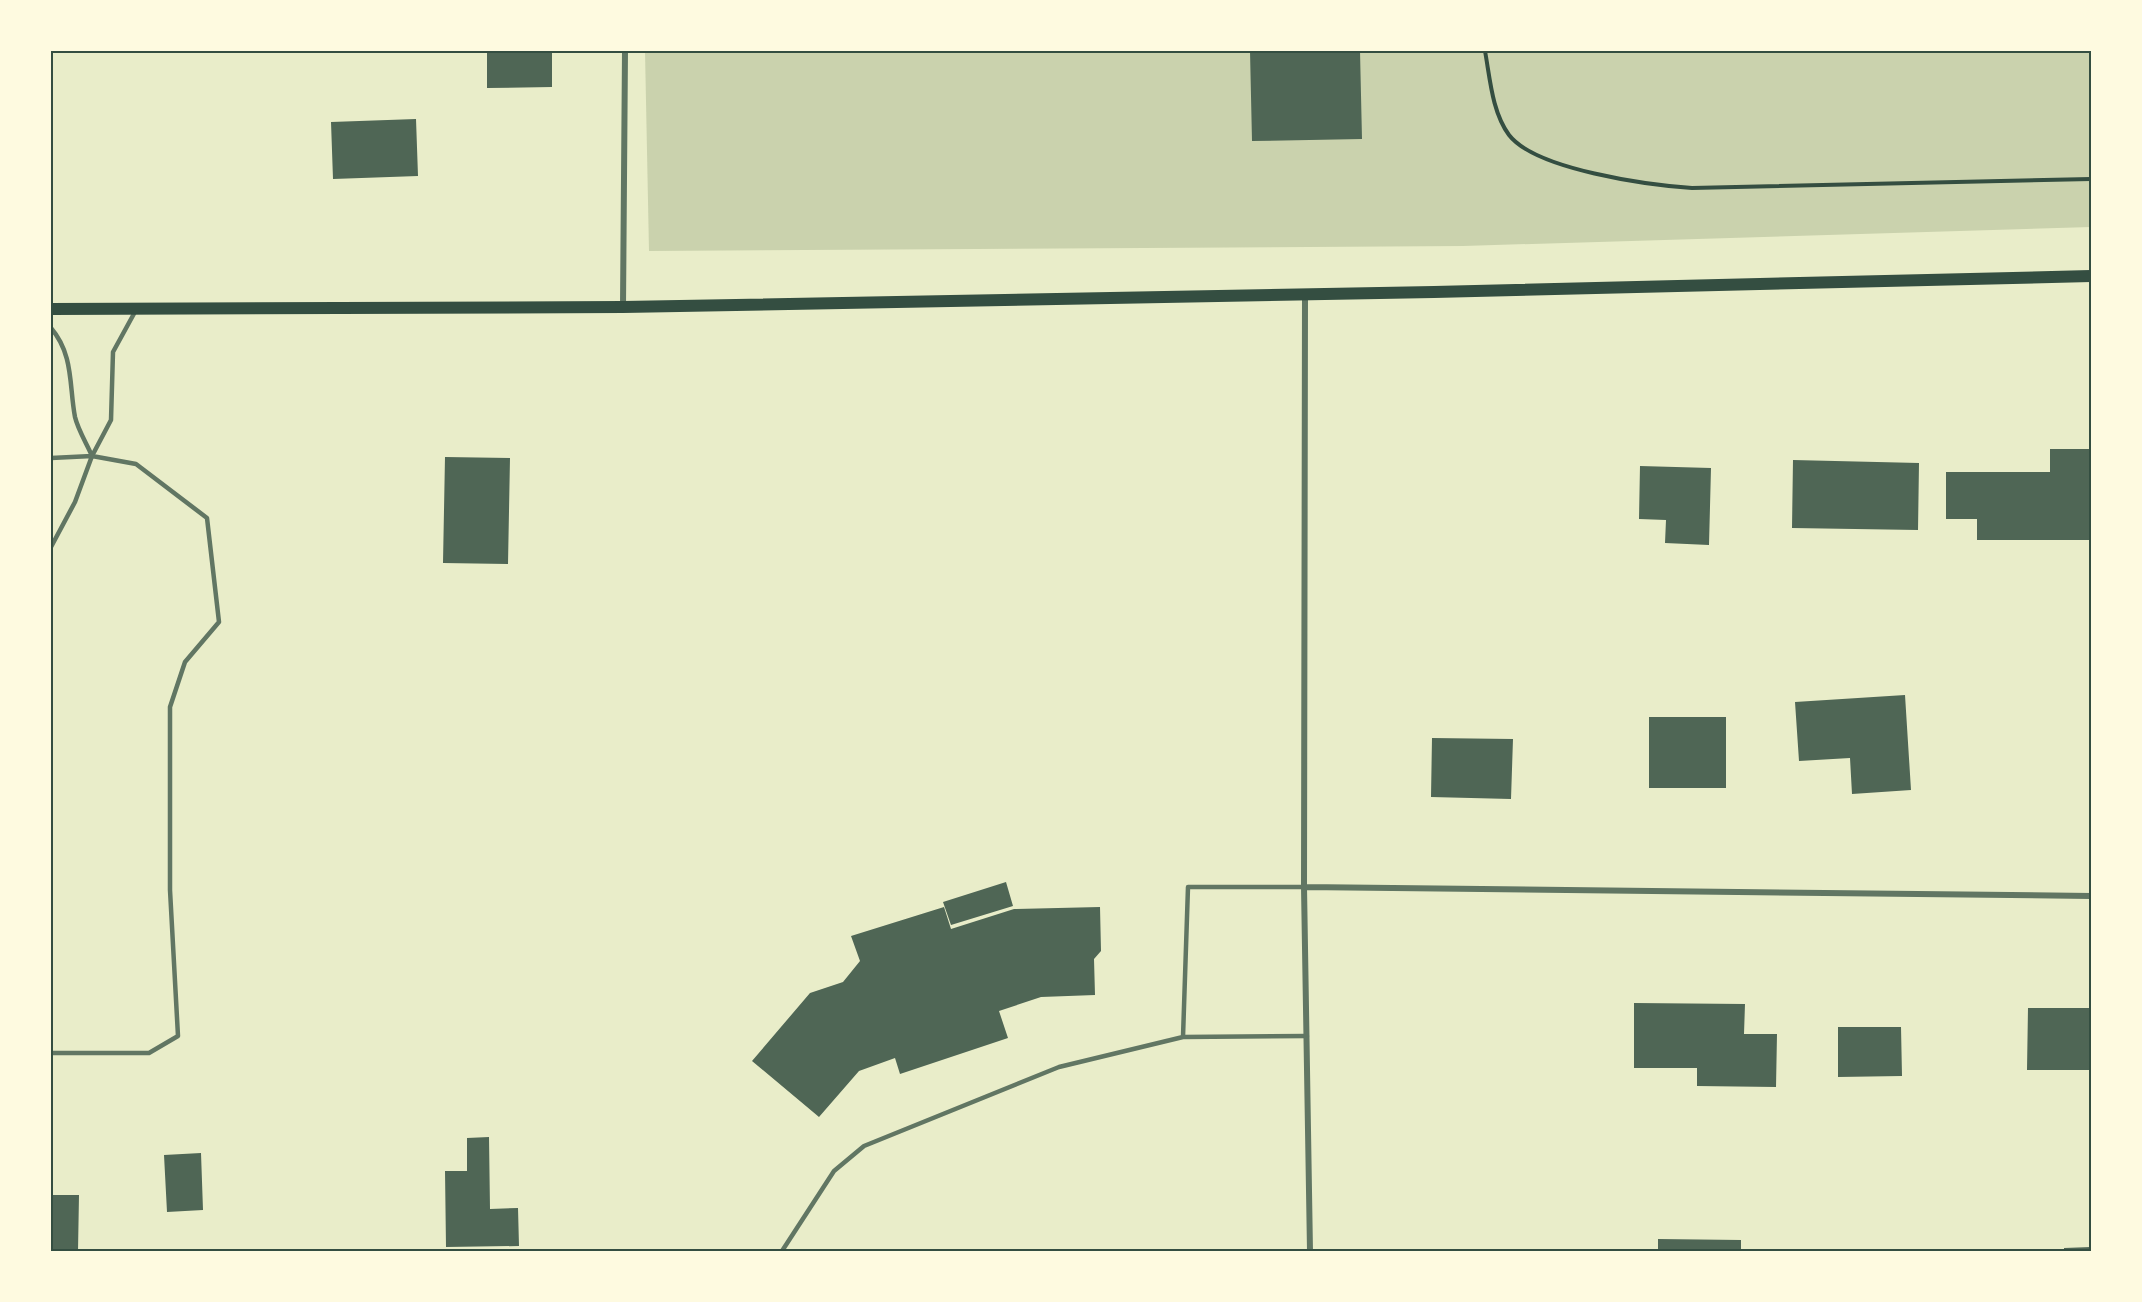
<svg xmlns="http://www.w3.org/2000/svg" width="2142" height="1302" font-family="'Fira Sans Condensed',sans-serif">
	<rect width="100%" height="100%" fill="#e9edc9"/>
	<path fill="#cad2ad" d="M645,51H2091V227L1463,246L649,251Z"/>
	<path fill="#4f6655" d="M487,51H552V87L487,88Z
		M1250,51H1360L1362,139L1252,141Z
		M416,119L418,176L333,179L331,122Z
		M2050,449H2091V540H1977V519H1946V472H2050Z
		M445,457L510,458L508,564L443,563Z
		M1793,460L1919,463L1918,530L1792,528Z
		M1640,466L1711,468L1709,545L1665,543L1666,520L1639,519Z
		M1905,695L1911,790L1852,794L1850,758L1799,761L1795,702Z
		M1649,717H1726V788H1649Z
		M1432,738L1513,739L1511,799L1431,797Z
		M1006,882L1013,906L951,925L943,902Z
		M944,907L951,929L1014,909L1100,907L1101,951L1094,959L1095,995L1041,997L999,1011L1008,1038L900,1074L895,1058L859,1071L819,1117L752,1061L810,993L843,982L860,961L851,936Z
		M1634,1003L1745,1004L1744,1034H1777L1776,1087L1697,1086V1068H1634Z
		M2028,1008H2091V1070H2027Z
		M1838,1027H1901L1902,1076L1838,1077Z
		M489,1137L490,1209L518,1208L519,1246L446,1247L445,1171H467V1138Z
		M201,1153L203,1210L167,1212L164,1155Z
		M51,1195H79L78,1251H51Z
		M1658,1239L1741,1240V1251H1658Z
		M2091,1247V1251H2064V1248Z"/>
	<g fill="none" stroke-linecap="round" stroke-linejoin="round">
		<path stroke="#344e41" stroke-width="4" d="M1485,51C1490,78 1492,112 1509,135C1536,170 1649,185 1692,188L2091,179"/>
		<path stroke="#617663" stroke-width="4.5" d="M51,328C74,355 69,386 75,417C78,430 87,444 92,456L75,502L51,547
			M92,456L111,420L113,352L136,310
			M51,458L92,456L136,464L207,518L219,622L185,662L170,707V890L178,1036L149,1053H51
			M1183,1037L1188,887H1304
			M782,1251L834,1171L864,1146L1059,1067L1183,1037L1307,1036"/>
		<path stroke="#617663" stroke-width="6" d="M1305,295L1304,887L1310,1251
			M623,307L625,51
			M1304,887L2091,896"/>
		<path stroke="#344e41" stroke-width="12" d="M51,309L623,307L1434,292L2091,276"/>
	</g>
	<rect width="2142" height="1302" fill="none" stroke="#fefae0" stroke-width="105"/>
	<rect x="52" y="52" width="2038" height="1198" fill="none" stroke="#344e41" stroke-width="2"/>
</svg>
